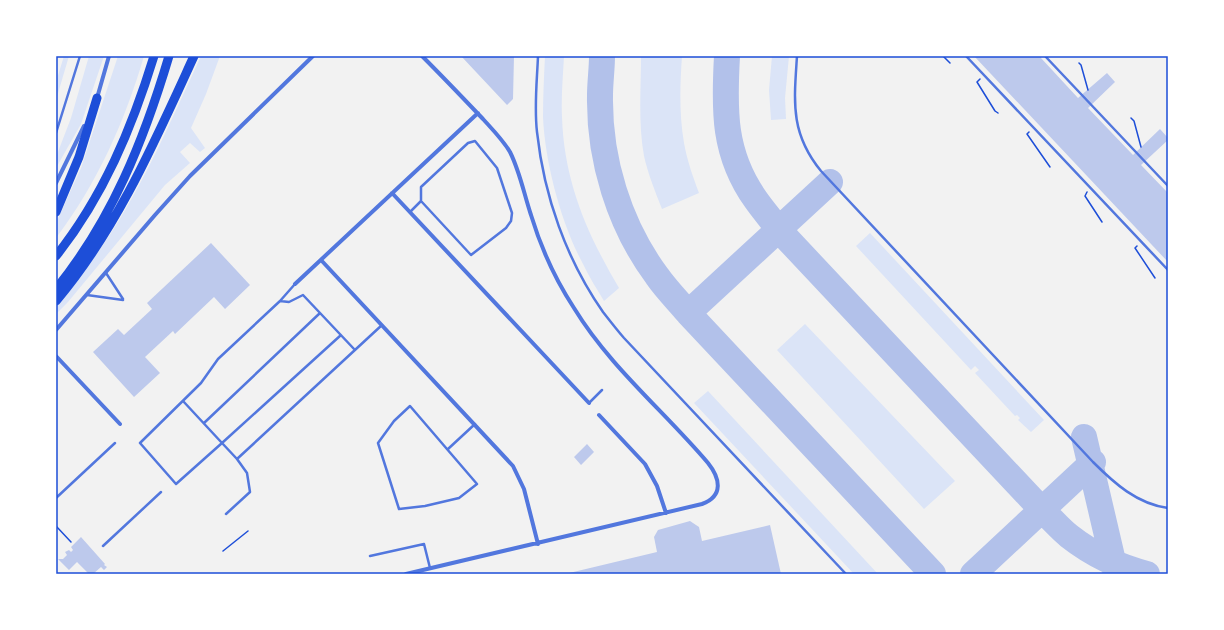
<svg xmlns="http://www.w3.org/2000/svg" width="1224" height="630" font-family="Raleway,sans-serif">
	<rect width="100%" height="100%" fill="#f2f2f2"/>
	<path fill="#dbe4f7" d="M64,56H69L56,100V82Z
		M89,56H104L81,124L56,168V157L71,118Z
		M118,56H144C125,121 97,184 56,238V223L81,168Z
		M201,56H220L206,94L191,128L205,148L200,152L190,143L180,152L190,163L165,185L68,302L56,314V306C64,297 72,287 79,277C133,211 165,133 201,56Z
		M545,56H564C563,76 561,97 562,117C564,181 587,234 619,288L604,301C597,289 589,277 583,264C561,223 545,163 543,117C543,97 544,76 545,56Z
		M641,56H682C680,85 679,114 684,143C687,160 693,177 699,193L662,209C655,191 648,174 644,156C638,123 641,89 641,56Z
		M772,56H789L785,98L786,119L771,120L769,90Z
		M870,233L1044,420L1031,432L1018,420L1020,418L1017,415L1015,416L975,373L979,370L975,366L971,370L856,246Z
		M805,324L955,481L924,509L777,350Z
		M708,391L878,574H854L694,403Z"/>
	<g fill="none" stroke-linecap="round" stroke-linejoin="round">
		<path stroke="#b2c1ea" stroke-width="26" d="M602,56C602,69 600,82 600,96C599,159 619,225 657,276C666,289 678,301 688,313L933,574
			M727,56C724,110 723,154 756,200C763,210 771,219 778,229L1042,510C1051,518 1059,528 1069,536C1092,554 1119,567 1147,574
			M688,313L830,182
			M1084,437L1116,574
			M973,574L1093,462"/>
	</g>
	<path fill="#bdc9ec" d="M461,56H514L513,99L507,105Z
		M974,56H1042L1041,58L1078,98L1107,73L1115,82L1088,108L1133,155L1160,129L1168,138V140L1141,165L1168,193V262Z
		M211,243L250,285L225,309L214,297L175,334L173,331L145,357L160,373L134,397L93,352L118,329L124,335L152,309L147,303Z
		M587,444L594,452L581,465L574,457Z
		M690,521L699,527L702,541L770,525L781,574H565L657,552L654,537L658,530Z
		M81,537L105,564L104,565L107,567L104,570L101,567L93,574H89L77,562L69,570L58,559H63L67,555L65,552L69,550L71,552L73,550L71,547Z"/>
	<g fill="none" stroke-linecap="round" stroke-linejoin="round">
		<path stroke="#1d4ed8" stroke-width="1.5" d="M943,56L950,63
			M1079,63L1081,65L1088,90
			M980,79L977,82L995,111L998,113
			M1131,118L1134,121L1141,147
			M1029,132L1027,134L1050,167
			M1087,192L1085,196L1102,222
			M1137,246L1135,248L1155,278
			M56,526L71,542
			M223,551L248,531"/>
		<path stroke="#5277de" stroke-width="2.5" d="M538,56C537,81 534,107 537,132C544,196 566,259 603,312C610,321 617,330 624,338L846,574
			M797,56C794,102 790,133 821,171L1093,462C1114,483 1137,504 1168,508
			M966,56L1168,270
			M1045,56L1168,186
			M56,133L80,56
			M410,212L421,201V187L468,143L475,141L497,168L512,213L511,221L506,228L471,255L421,201
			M106,273L123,299
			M295,284L280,301L218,359L201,383L140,443L176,484L222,443L237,459L382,325
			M87,295L123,300
			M280,301L289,302L303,295L355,350
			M183,401L222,443L341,335
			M589,403L602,390
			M410,406L477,484L459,498L425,506L399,509L378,443L394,421Z
			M204,423L320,313
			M448,449L475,424
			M56,498L115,443
			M226,514L250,492L247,473L237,459
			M103,546L161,492
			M370,556L424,544L430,568"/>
		<path stroke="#5277de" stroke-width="4" d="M97,98L109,56
			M56,183L84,126
			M392,193L589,403
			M321,260L513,466L524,489L538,544
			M295,284L478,113
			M56,330L155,215L190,176L313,56
			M56,356L120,424
			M599,415L645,464L657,486L666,513
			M406,574L702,504C724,496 720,478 708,463C664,411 610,367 574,308C555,279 541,248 531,215C524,194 520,172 510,152C503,140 492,129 483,119C463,98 443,77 422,56"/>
		<path stroke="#1d4ed8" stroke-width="9" d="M56,212L79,157L97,98
			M56,256C103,197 132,128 154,56
			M56,289C112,220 144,140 169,56
			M56,301C117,229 155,141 194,56"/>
	</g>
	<rect width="1224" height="630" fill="none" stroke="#ffffff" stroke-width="114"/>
	<rect x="57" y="57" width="1110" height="516" fill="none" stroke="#1d4ed8" stroke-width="1.5"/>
</svg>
